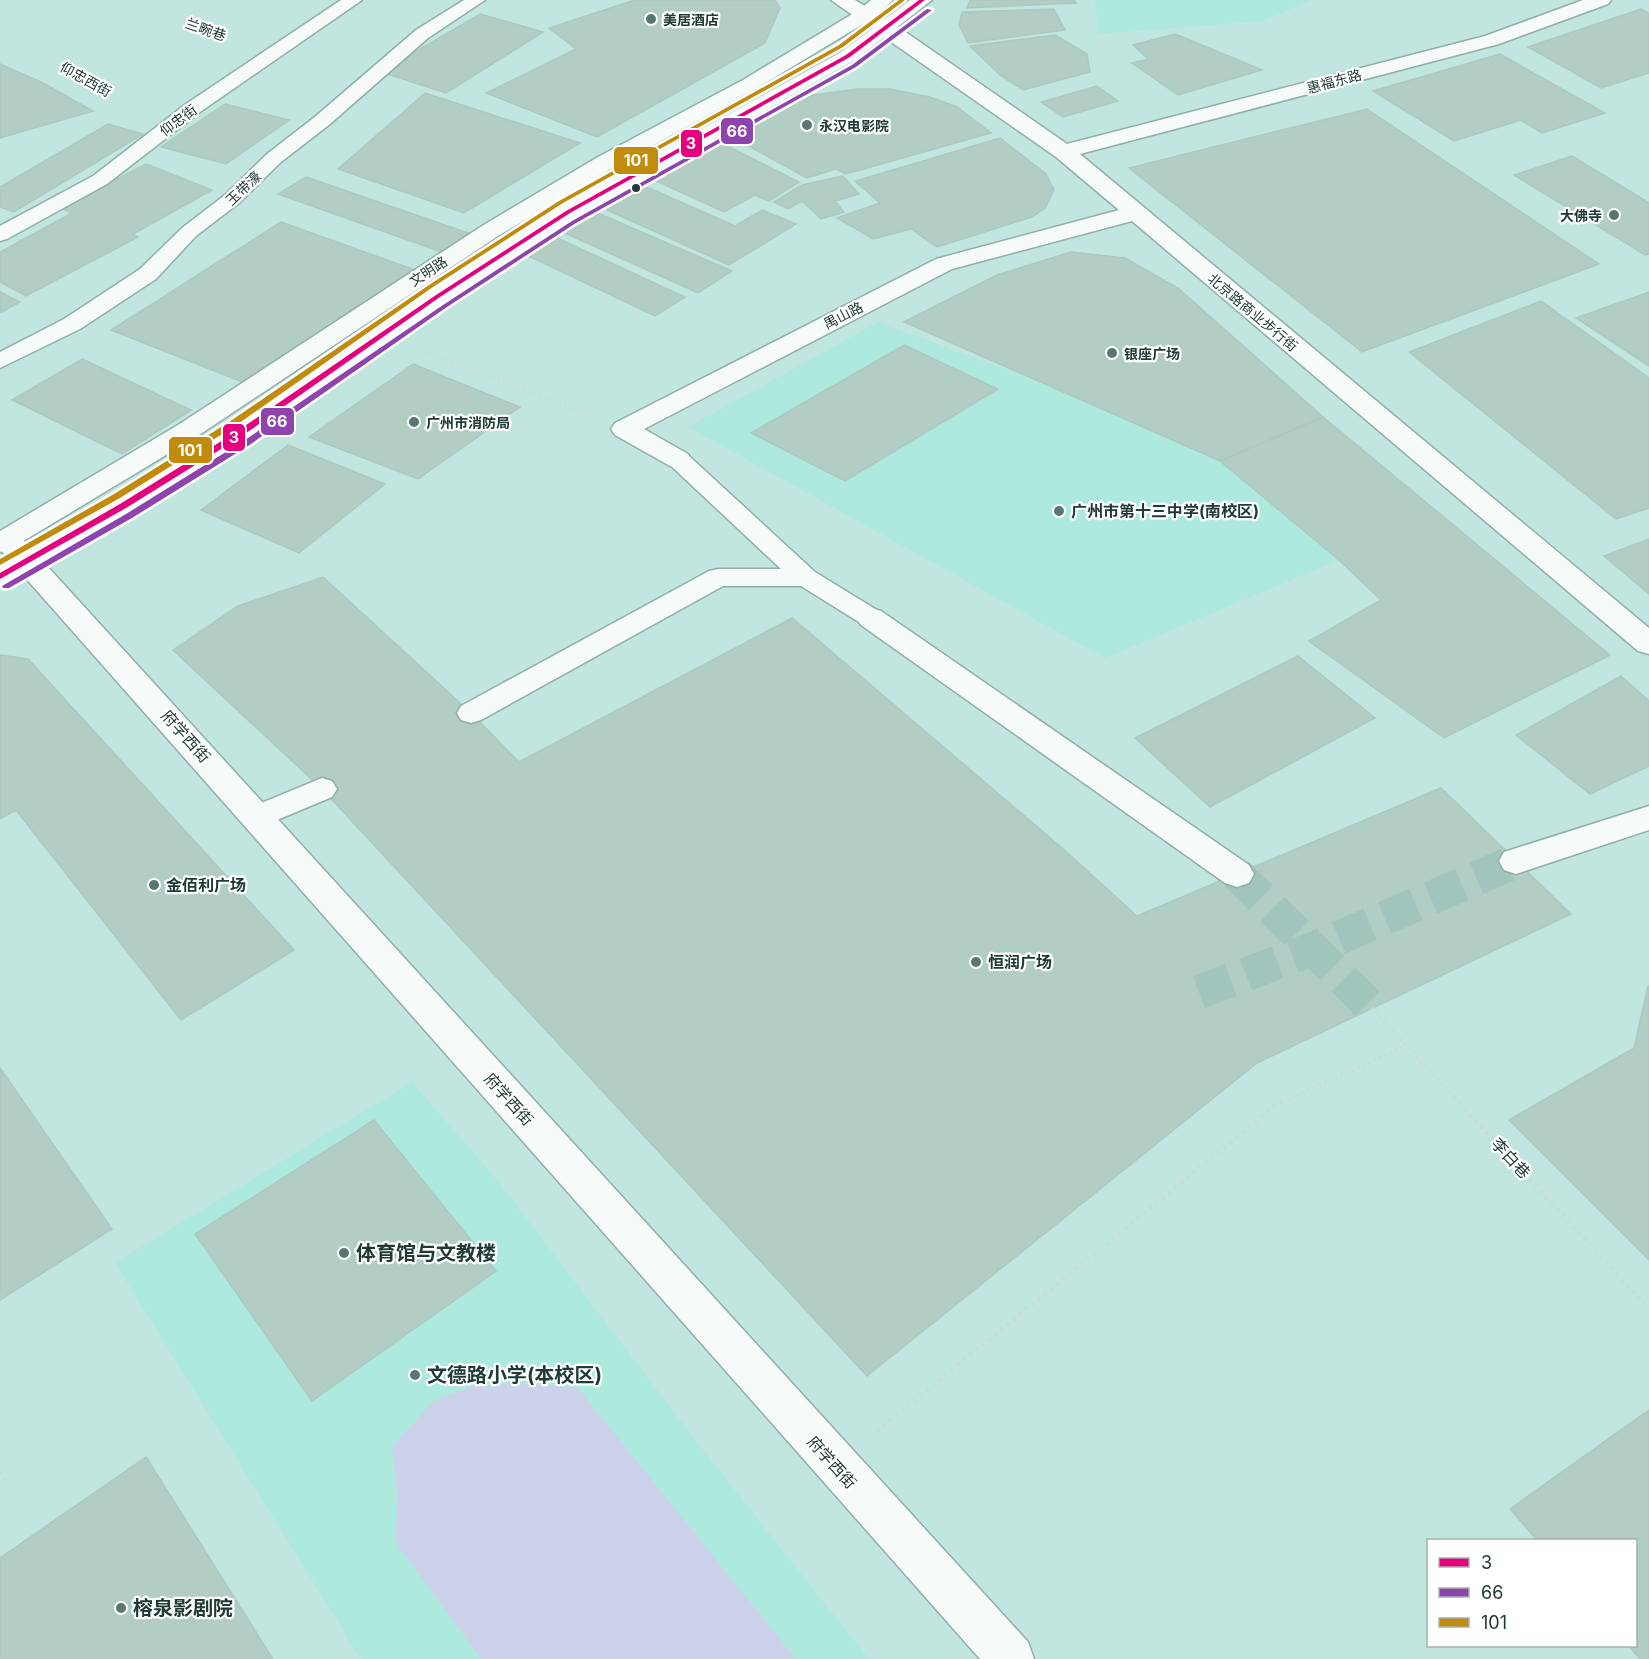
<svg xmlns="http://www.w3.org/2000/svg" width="1649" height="1659" font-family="Inter,'Noto Sans SC',sans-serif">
	<rect width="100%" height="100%" fill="#c1e6df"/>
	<path fill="#aee9de" d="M1095,0H1311L1263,21L1098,34Z
		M878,322L1044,383L1220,461L1339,560L1105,658L688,427Z
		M412,1082L498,1181L703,1450L869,1659H361L115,1263Z"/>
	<path fill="#cdd2eb" d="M532,1383L578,1388L796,1659H481L396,1543L397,1492L392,1447L434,1400L473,1386Z"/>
	<path fill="#b1cdc4" stroke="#adc8c0" stroke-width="1.5" d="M635,0H775L780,8L765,43L597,137L486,93L576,49L549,28Z
		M970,0H1074L1076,3L967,8Z
		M1054,9L1065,30L968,43L959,25L962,12Z
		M1641,9L1649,14V73L1601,88L1528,47Z
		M480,14L543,32L446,93L381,72Z
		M1175,34L1262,70L1178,95L1132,63L1148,59L1133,45Z
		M1055,35L1087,54L1090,72L1023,90L1000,75L970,46Z
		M1500,54L1605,113L1542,133L1521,120L1454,141L1373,91Z
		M0,64L43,83L93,111L0,138Z
		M1097,86L1118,101L1063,117L1041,102Z
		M857,89H890L930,97L957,107L991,133L846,174L836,169L807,178L725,133L772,110L813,95Z
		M425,93L580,143L464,213L338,169Z
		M225,104L289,120L226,164L161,147Z
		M1367,109L1599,264L1362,352L1129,168Z
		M108,124L143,134L14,212L0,207V187Z
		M1000,138L1046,174L1054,190L1045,208L1032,217L937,247L911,229L873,239L837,218L880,203L855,181Z
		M714,139L799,182L769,201L755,195L724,212L645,176Z
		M1572,156L1649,203V254L1645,255L1514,175Z
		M146,164L212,190L133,234L138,237L26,296L0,282V252L72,213L61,208Z
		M843,176L859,194L835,201L844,212L821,219L802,201L788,209L774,202L802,185Z
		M306,177L474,235L447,254L278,194Z
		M640,184L735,226L762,210L796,224L729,265L598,206Z
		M593,211L732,271L698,293L558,230Z
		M281,222L415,270L250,385L111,330Z
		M555,237L685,297L655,316L524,254Z
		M1071,252L1125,258L1178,288L1323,417L1220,461L904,322L997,275Z
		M0,292L20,302L0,313Z
		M1649,292V366L1576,318Z
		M1541,301L1649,378V508L1616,519L1409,352Z
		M904,345L998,389L845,481L751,433Z
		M82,359L191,410L122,454L12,400Z
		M413,364L520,407L418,479L309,437Z
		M1323,417L1610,655L1444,738L1309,641L1381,600L1339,560L1220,461Z
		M288,445L385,484L299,553L201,510Z
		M1649,539V594L1604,556Z
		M323,577L471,713L519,762L792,618L1061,847L1137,916L1441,788L1571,914L1257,1063L867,1376L322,789L173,650L238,606Z
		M0,655L28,659L294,950L181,1020L16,810L0,819Z
		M1298,656L1375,718L1210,807L1135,738Z
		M1621,676L1649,701V766L1590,794L1516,735Z
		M1648,986H1649V1260L1509,1120L1634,1048Z
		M0,1068L112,1229L0,1300Z
		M374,1120L496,1271L312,1401L195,1234Z
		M1649,1410V1659H1640L1629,1646H1636V1540H1537L1510,1509Z
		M146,1457L273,1659H0V1558Z"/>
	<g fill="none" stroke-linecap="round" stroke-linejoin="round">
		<path stroke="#a1c4bd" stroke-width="34" stroke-dasharray="34 16" stroke-linecap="butt" d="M1237,874L1372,1008
			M1199,992L1313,949L1516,861"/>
		<defs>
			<path id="lane" d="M341,0H362L200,112L107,184L7,239L0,241V226L93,176L186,104Z
				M464,0H485L428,38L330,124L281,162L239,203L196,236L156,279L80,329L0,368V352L64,319L140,269L182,228L225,195L267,154L316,116L416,30Z
				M679,453L688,455L815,572L880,612L884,618L880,624L871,627L862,624L801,586H723L481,720L471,723L461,720L457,713L461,706L709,571L718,569H781L670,465L667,460L670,455Z
				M322,778L332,781L337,789L332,797L258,828L247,825L243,817L247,809Z"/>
			<path id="street" d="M831,0H855L894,24L1067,144L1485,36L1583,0H1611L1608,4L1499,44L1080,154L1649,628V654L1638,651L1132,221L952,269L644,429L688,454L692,460L688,466L679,468L670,466L615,435L611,429L615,423L936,259L1119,210L1056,157Z
				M7,530L17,533L1028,1642L1034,1659H980L0,549V532Z
				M871,608L881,611L1249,865L1254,874L1249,883L1237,887L1225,883L861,625L856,618L861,611Z
				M1649,806V830L1516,874L1504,870L1499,861L1504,852Z"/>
			<path id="secondary" d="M871,0H893L873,18L757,88L614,167L498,236L196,437L10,549L0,552V531L178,425L482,226L598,157L743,80L859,10Z
				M910,0H932L855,60L576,217L447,301L248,440L133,512L10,583L0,585V564L113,500L230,428L429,291L560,207L841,52Z"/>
		</defs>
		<use href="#lane" stroke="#91aea9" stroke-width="3"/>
		<use href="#street" stroke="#91aea9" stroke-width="3"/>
		<use href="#secondary" stroke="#91aea9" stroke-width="3"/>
		<path stroke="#ced9d7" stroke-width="2" stroke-dasharray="1 3" stroke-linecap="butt" d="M221,0L180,20L229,37
			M1,33L135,107
			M2,33L89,0
			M1535,63L1649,125
			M185,163L206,171
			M279,207L390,249"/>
		<path stroke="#ced9d7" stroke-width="3" stroke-dasharray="1.5 4" stroke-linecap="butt" d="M426,352L587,414"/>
		<path stroke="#ced9d7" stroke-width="4" stroke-dasharray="1.5 4.5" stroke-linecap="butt" d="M1372,1008L1455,1098
			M1292,1098L1407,1045"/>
		<path stroke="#ced9d7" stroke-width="4.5" stroke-dasharray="2 6" stroke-linecap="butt" d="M1454,1097L1649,1309
			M877,1431L1275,1106L1295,1097
			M0,1472L5,1481L0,1485"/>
		<use href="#lane" fill="#f6fbfa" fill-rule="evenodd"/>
		<use href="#street" fill="#f6fbfa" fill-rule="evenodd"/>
		<use href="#secondary" fill="#f6fbfa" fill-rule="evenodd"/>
		<defs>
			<path id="bus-1" d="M919,0H925L850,57L570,213L440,297L242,436L126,508L0,579V573L120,504L236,432L436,295L566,211L846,55Z"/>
			<path id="bus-2" d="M927,9L932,10L856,67L576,223L447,307L248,446L132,518L9,588H3L2,586L126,514L242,442L443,305L572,221L852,65Z"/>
			<path id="bus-3" d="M899,0H905L843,47L563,203L433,287L235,426L120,498L0,565V559L114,494L229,422L429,285L559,201L839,45Z"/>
		</defs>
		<use href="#bus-1" stroke="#fff" stroke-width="5"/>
		<use href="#bus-2" stroke="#fff" stroke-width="5"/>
		<use href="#bus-3" stroke="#fff" stroke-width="5"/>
		<use href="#bus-1" fill="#e5007d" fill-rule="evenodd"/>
		<use href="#bus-2" fill="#8e44ad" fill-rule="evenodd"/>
		<use href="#bus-3" fill="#c18b0e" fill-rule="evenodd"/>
	</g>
	<g fill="#587772" stroke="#fff" stroke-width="2">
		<circle cx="651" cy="19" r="6"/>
		<circle cx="807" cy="125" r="6"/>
		<circle cx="1614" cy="215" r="6"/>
		<circle cx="1112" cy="353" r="6"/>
		<circle cx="414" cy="422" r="6"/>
		<circle cx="1059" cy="511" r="6"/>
		<circle cx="154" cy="885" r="6"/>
		<circle cx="976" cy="962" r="6"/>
		<circle cx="344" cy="1253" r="6"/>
		<circle cx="415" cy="1375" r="6"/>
		<circle cx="121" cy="1608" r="6"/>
	</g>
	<circle fill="#203b37" stroke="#fff" stroke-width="2" cx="636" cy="188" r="5"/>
	<g text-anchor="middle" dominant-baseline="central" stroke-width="4.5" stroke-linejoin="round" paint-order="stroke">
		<g font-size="14" font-weight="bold" fill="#203b37" stroke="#fff" text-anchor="start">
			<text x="663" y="19">美居酒店</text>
			<text x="819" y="125">永汉电影院</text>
			<text x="1602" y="215" text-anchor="end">大佛寺</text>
			<text x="1124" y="353">银座广场</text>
			<text x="426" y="422">广州市消防局</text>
		</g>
		<g font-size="14" fill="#203b37" stroke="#fff">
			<text transform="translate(206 29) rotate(19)">兰畹巷</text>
			<text transform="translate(86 79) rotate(29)">仰忠西街</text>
			<text transform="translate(1334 81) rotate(-15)">惠福东路</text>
			<text transform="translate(178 120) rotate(-37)">仰忠街</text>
			<text transform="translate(243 188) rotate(-43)">玉带濠</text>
			<text transform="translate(428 271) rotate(-33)">文明路</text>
			<text transform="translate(1253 312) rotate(40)">北京路商业步行街</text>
			<text transform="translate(843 315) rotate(-27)">禺山路</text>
		</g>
		<g font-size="16" font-weight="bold" fill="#203b37" stroke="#fff" text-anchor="start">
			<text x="1071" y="511">广州市第十三中学(南校区)</text>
			<text x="166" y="885">金佰利广场</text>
			<text x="988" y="962">恒润广场</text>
		</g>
		<g font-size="16" fill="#203b37" stroke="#fff">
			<text transform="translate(186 736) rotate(48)">府学西街</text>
			<text transform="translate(509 1099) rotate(48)">府学西街</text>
			<text transform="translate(1511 1158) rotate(47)">李白巷</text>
			<text transform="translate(832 1462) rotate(48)">府学西街</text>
		</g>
		<g font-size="20" font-weight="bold" fill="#203b37" stroke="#fff" text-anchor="start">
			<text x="356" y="1253">体育馆与文教楼</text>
			<text x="427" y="1375">文德路小学(本校区)</text>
			<text x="133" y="1608">榕泉影剧院</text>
		</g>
	</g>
	<g stroke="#fff" stroke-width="2">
		<rect x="720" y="117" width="34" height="28" rx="6" fill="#8e44ad"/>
		<rect x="680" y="129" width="23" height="29" rx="6" fill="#e5007d"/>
		<rect x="613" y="146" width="46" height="29" rx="6" fill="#c18b0e"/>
		<rect x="260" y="407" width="35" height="29" rx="6" fill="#8e44ad"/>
		<rect x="222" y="423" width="24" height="29" rx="6" fill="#e5007d"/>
		<rect x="168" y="436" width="45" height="28" rx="6" fill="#c18b0e"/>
	</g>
	<g font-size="16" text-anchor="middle" font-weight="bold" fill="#fff">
		<text x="737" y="137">66</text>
		<text x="691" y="149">3</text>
		<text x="636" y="166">101</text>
		<text x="277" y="427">66</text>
		<text x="234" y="443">3</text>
		<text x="190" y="456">101</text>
	</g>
	<rect x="1427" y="1539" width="210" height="108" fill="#ffffff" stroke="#a6b1af" stroke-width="1.5"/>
	<rect x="1439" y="1558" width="30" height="9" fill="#e5007d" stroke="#a6b1af" stroke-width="1.5"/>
	<text x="1481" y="1569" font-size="18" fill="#203b37">3</text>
	<rect x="1439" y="1588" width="30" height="9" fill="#8e44ad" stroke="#a6b1af" stroke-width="1.5"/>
	<text x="1481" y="1599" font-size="18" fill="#203b37">66</text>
	<rect x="1439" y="1618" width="30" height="9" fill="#c18b0e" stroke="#a6b1af" stroke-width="1.5"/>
	<text x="1481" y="1629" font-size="18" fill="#203b37">101</text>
</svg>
